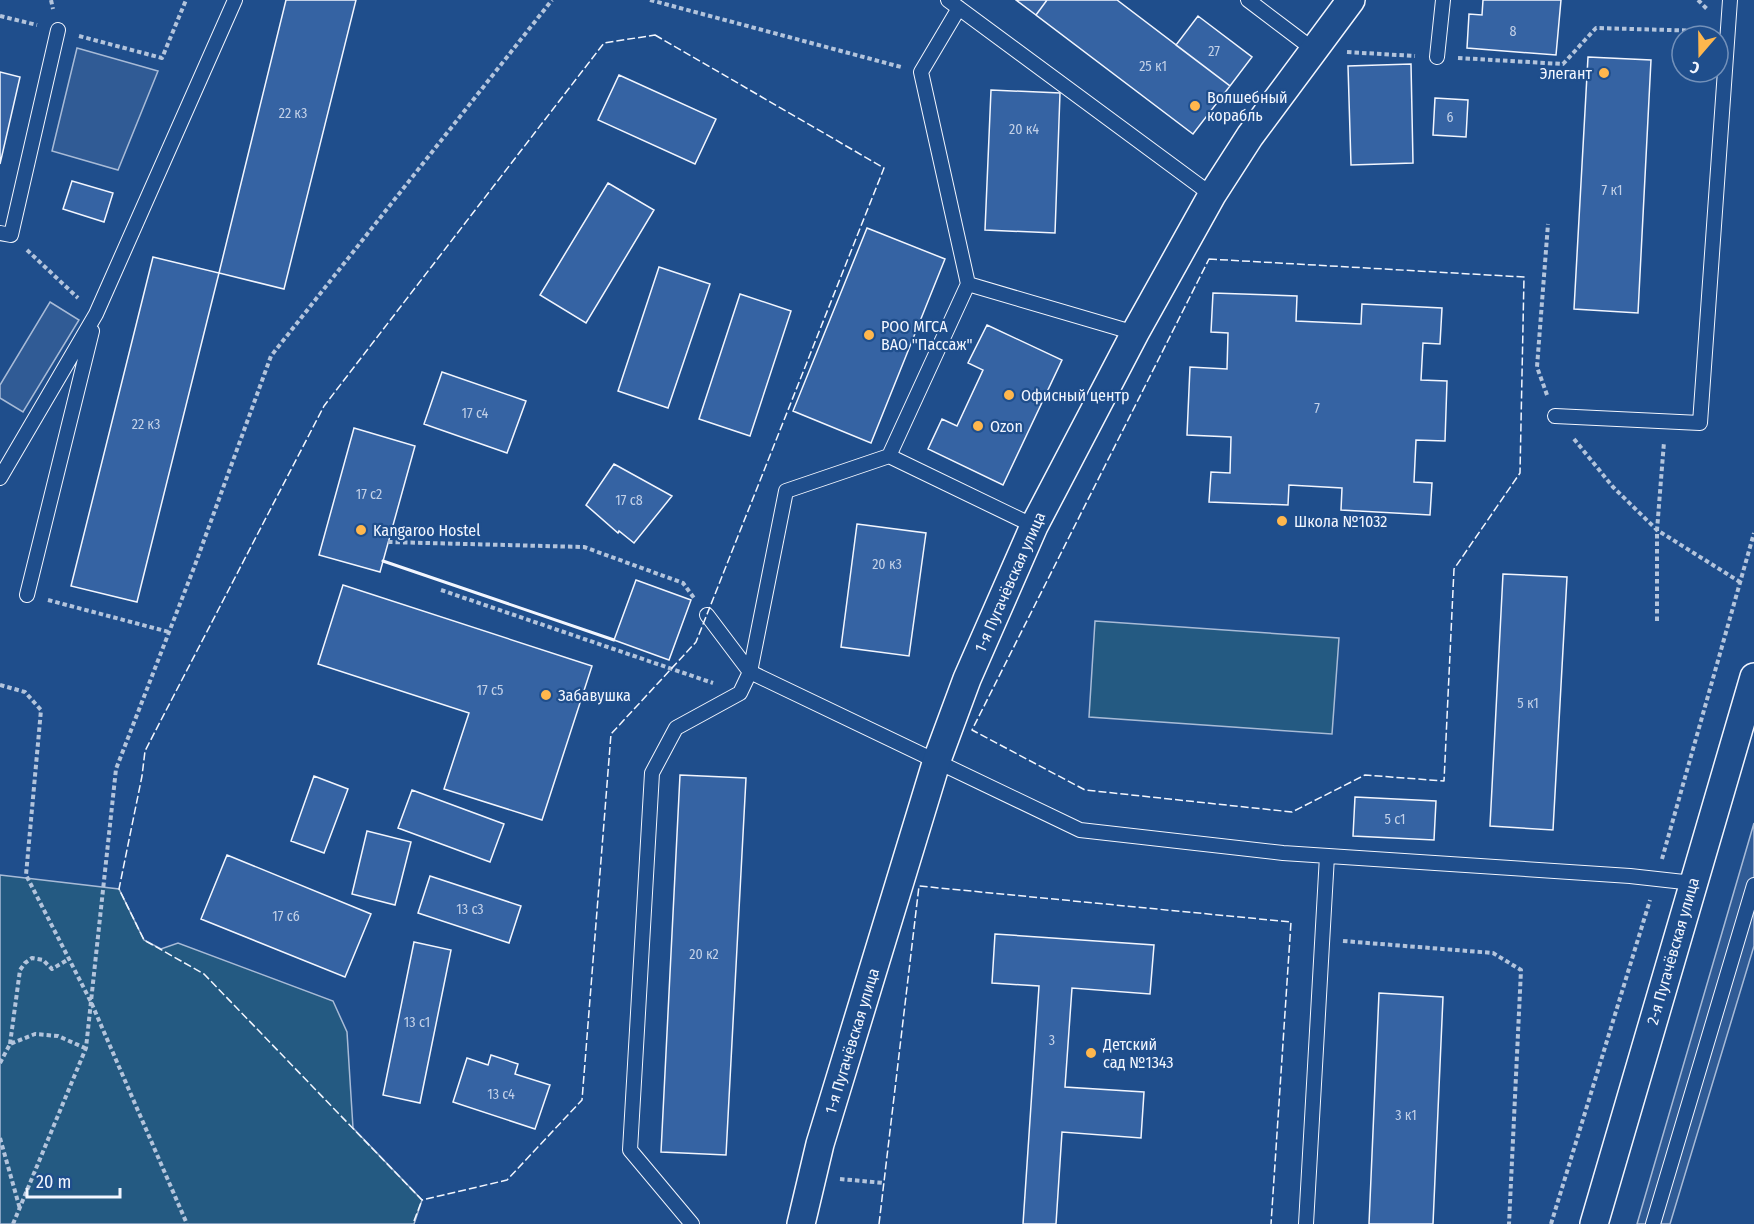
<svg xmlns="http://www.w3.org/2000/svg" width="1754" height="1224" font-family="'Fira Sans Condensed',sans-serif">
	<rect width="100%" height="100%" fill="#1f4e8c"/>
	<path fill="#245a82" stroke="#a8bbd7" stroke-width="1.5" d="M1095,621L1339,638L1332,734L1089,717Z
		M0,875L119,889L144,940L161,949L178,943L333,1001L347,1032L353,1128L422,1200L414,1224H0Z"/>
	<path fill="#305b95" stroke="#a8bbd7" stroke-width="1.5" d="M77,48L158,71L118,170L52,151Z
		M50,302L79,320L23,412L0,398V385Z
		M1754,823V946L1670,1224H1637Z"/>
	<path fill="#3563a3" stroke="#f2f6ff" stroke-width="1.5" d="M286,0H356L284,289L219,273Z
		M1016,0H1047L1036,15Z
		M1047,0H1117L1230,86L1193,134L1036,15Z
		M1483,0H1561L1556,55L1467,48L1469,14L1482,15Z
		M1198,16L1252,57L1230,86L1176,45Z
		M1588,57L1651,60L1638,313L1574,309Z
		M1411,64L1413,163L1351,165L1348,66Z
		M0,72L20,77L0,164Z
		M619,75L716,119L695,164L598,120Z
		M991,90L1060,93L1055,233L985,230Z
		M1435,98L1468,100L1466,137L1433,135Z
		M72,181L113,193L104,222L63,209Z
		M608,183L654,210L586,323L540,295Z
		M867,228L945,259L871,443L793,411Z
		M153,257L219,273L137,602L71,586Z
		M659,267L710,284L668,408L618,391Z
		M1213,293L1297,296L1296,321L1361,324L1362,304L1442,308L1440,344L1423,343L1421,380L1447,381L1445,441L1416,440L1414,482L1432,483L1430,515L1341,510L1342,488L1289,485L1288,505L1209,502L1211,472L1230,473L1231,437L1187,435L1190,367L1227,369L1228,333L1211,332Z
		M740,294L791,311L750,436L699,419Z
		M987,325L1062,360L1003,485L928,449L942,419L957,426L983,370L968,363Z
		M442,372L526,401L507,453L424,424Z
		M354,428L415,446L380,572L319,555Z
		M614,464L672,496L634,543L619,531L618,533L586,505Z
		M857,524L926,533L909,656L841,647Z
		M1503,574L1567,577L1553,830L1490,826Z
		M636,580L691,600L669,660L614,640Z
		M343,585L592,666L542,820L444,789L469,713L318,664Z
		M680,775L746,778L726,1155L661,1152Z
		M314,776L348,789L324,853L291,841Z
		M412,790L504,824L490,862L398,828Z
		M1355,797L1436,801L1434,840L1353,836Z
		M367,831L411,842L395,905L352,894Z
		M227,855L371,914L345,977L201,919Z
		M430,876L521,906L509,943L418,913Z
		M995,934L1154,945L1150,994L1072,988L1065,1087L1144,1092L1141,1138L1062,1132L1056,1224H1023L1039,986L992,983Z
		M414,942L451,950L420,1103L383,1095Z
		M1379,993L1443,997L1433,1224H1369Z
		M491,1055L518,1064L515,1074L550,1085L535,1129L453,1102L467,1058L488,1065Z"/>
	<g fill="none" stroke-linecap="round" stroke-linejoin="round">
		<defs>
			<path id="service" d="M948,0L1212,195
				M1248,0L1314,50
				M959,8L921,72L968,284
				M1437,57L1443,0
				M0,233L11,235L58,30
				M1555,416L1700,423L1730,0
				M0,478L96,314L235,0
				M1034,526L889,456L968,284L1135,333
				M27,595L92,331
				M707,615L750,672L1080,830L1283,853L1630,876L1693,883
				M692,1224L630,1150L652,773L676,728L740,693L750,672L786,491L889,456
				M1306,1224L1327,856
				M1653,1224L1754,885"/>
			<path id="minor" d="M801,1224L820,1144L937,760L967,679L1034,526L1135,333L1212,195L1250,136L1351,0
				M1594,1224L1754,677"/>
		</defs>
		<use href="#service" stroke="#f2f6ff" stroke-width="16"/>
		<use href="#minor" stroke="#f2f6ff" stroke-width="30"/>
		<path stroke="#b3c4dc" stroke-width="4" stroke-dasharray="4.5 3" stroke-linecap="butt" d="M51,0L53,9
			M650,0L901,67
			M1698,0L1708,10
			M0,16L37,25
			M79,36L162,58L186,0
			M1347,52L1415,56
			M1458,58L1563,64L1596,28L1705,31
			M27,250L78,298
			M1547,395L1537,367L1548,224
			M1574,439L1613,487L1657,530L1740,582
			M388,542L584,547L683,583L694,598
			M441,590L713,683
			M48,600L169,632
			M1657,621V530L1664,442
			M0,685L25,692L41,710L26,875L91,1002L187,1224
			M1662,859L1754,533
			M1343,941L1493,953L1521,970L1509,1224
			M10,1044L20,970L25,963L32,958L43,960L52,969L69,959
			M0,1063L10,1044L35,1034L58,1036L85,1048
			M0,1138L20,1209
			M840,1179L884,1183
			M13,1224L86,1048L116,769L195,565L271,356L552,0
			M1551,1224L1650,900"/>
		<use href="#service" stroke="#1f4e8c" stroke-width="14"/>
		<use href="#minor" stroke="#1f4e8c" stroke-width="27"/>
		<path stroke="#f2f6ff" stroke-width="1.5" stroke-dasharray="8 3" stroke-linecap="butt" d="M655,35L884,168L696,642L611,734L582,1100L507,1180L422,1200L204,974L144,940L119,889L142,776L145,751L324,406L604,43Z
			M1209,259L1524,277L1520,473L1454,569L1444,781L1365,775L1292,812L1085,790L972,730Z
			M414,1221L422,1200
			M879,1224L919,886L1291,922L1271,1224"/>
		<path stroke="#f2f6ff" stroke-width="3" d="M383,561L614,640"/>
	</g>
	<g fill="#ffb74d" stroke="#1f4e8c" stroke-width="2">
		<circle cx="1604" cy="73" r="6"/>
		<circle cx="1195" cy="106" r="6"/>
		<circle cx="869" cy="335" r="6"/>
		<circle cx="1009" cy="395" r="6"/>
		<circle cx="978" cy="426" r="6"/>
		<circle cx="1282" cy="521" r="6"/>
		<circle cx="361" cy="530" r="6"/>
		<circle cx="546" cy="695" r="6"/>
		<circle cx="1091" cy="1053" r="6"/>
	</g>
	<g text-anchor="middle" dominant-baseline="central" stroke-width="4.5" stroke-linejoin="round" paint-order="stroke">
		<g font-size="14" fill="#c3d1e8">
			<text x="1513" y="31">8</text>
			<text x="1214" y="51">27</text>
			<text x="1153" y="66">25 к1</text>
			<text x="293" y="113">22 к3</text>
			<text x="1450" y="117">6</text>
			<text x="1024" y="129">20 к4</text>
			<text x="1612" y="190">7 к1</text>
			<text x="1317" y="408">7</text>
			<text x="475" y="413">17 с4</text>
			<text x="146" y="424">22 к3</text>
			<text x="369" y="494">17 с2</text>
			<text x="629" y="500">17 с8</text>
			<text x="887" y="564">20 к3</text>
			<text x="490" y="690">17 с5</text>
			<text x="1528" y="703">5 к1</text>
			<text x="1395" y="819">5 с1</text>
			<text x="470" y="909">13 с3</text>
			<text x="286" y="916">17 с6</text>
			<text x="704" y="954">20 к2</text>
			<text x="417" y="1022">13 с1</text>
			<text x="1052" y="1040">3</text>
			<text x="501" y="1094">13 с4</text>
			<text x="1406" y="1115">3 к1</text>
		</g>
		<g font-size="16" fill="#f2f6ff" stroke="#1f4e8c" text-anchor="start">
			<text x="1592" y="73" text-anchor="end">Элегант</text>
			<text x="1207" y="97">Волшебный<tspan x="1207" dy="18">корабль</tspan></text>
			<text x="881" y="326">РОО МГСА<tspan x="881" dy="18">ВАО "Пассаж"</tspan></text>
			<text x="1021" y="395">Офисный центр</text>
			<text x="990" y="426">Ozon</text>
			<text x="1294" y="521">Школа №1032</text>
			<text x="373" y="530">Kangaroo Hostel</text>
			<text x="558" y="695">Забавушка</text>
			<text x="1103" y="1044">Детский<tspan x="1103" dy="18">сад №1343</tspan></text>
		</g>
		<g font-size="16" fill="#f2f6ff" stroke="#1f4e8c">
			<text transform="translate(1010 582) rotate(-66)">1-я Пугачёвская улица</text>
			<text transform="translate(1673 951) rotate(-74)">2-я Пугачёвская улица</text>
			<text transform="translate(852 1041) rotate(-73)">1-я Пугачёвская улица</text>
		</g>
	</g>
	<g transform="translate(1700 54) rotate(200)"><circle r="28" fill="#1f4e8c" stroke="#7391ba" stroke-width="1.5"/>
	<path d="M0-4.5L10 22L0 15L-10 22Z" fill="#ffb74d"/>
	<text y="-9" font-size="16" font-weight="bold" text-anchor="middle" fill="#f2f6ff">С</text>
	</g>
	<path d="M27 1188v9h93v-9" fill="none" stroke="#f2f6ff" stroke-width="3"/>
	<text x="36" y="1188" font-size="18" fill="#f2f6ff" stroke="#1f4e8c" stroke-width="4.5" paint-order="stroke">20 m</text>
</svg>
